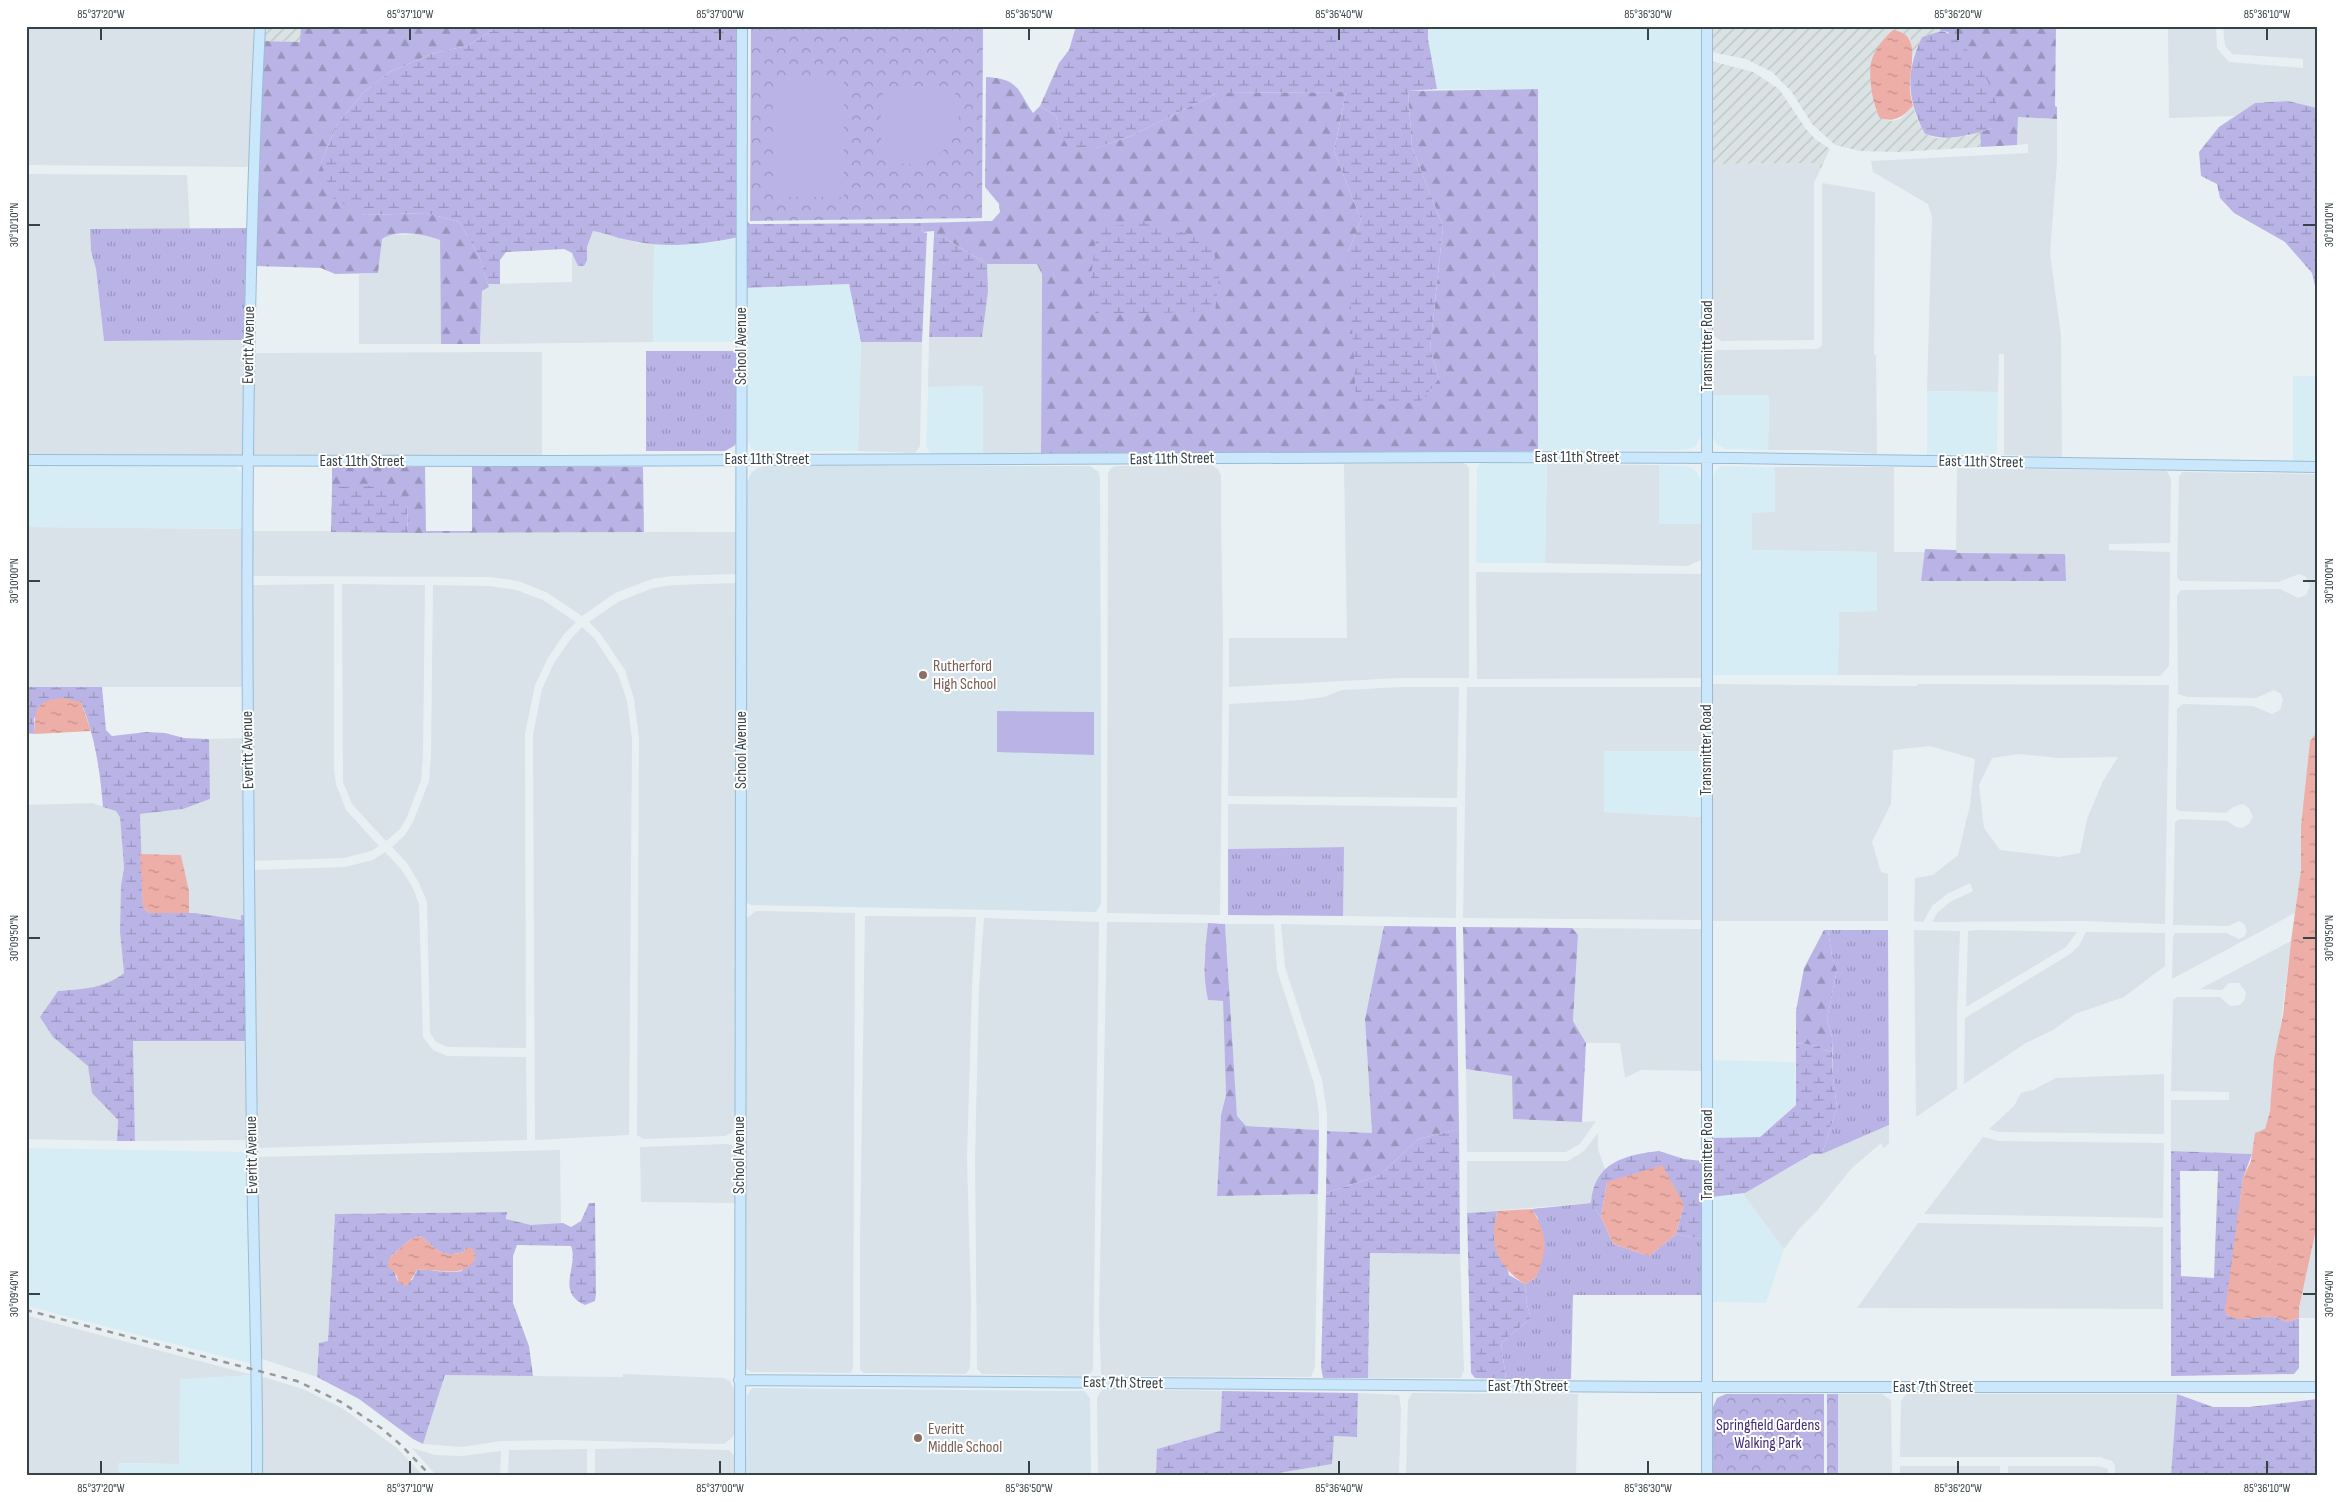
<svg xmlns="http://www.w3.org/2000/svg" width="2343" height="1501" font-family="'Sofia Sans Condensed',sans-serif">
	<defs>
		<pattern id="industrial-furrows" width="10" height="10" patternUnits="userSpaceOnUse" patternTransform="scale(1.25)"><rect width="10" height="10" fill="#dbe2e3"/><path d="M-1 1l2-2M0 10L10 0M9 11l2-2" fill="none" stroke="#bdc3c4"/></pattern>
		<pattern id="grass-tufts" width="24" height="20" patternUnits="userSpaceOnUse" patternTransform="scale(1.25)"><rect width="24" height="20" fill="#bab4e6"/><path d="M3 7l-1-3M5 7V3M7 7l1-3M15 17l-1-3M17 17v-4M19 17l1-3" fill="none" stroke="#9894bc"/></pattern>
		<pattern id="forest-firs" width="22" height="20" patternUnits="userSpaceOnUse" patternTransform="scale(1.25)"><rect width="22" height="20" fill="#bab4e6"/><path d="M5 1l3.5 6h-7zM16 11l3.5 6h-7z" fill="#9894bc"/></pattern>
		<pattern id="wetland-marsh" width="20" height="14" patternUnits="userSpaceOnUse" patternTransform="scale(1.25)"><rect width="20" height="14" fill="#bab4e6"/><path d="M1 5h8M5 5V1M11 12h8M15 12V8" fill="none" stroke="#9894bc"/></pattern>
		<pattern id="park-crowns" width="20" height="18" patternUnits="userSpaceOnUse" patternTransform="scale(1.25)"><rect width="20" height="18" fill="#bab4e6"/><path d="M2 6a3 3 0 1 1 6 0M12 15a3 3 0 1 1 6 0" fill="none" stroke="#9894bc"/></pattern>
		<pattern id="water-ripples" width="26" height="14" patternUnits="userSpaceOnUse" patternTransform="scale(1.25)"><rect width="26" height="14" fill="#eeaea8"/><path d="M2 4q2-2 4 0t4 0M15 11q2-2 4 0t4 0" fill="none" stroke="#c28f8b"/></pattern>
	</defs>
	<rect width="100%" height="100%" fill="#e9f0f4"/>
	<path fill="#d8e2e8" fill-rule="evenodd" d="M26,26H257L250,165L246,167L26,165Z
		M2168,26H2216L2217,48L2229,62L2303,68V59L2232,54L2225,46L2223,26H2317V108L2288,101L2255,103L2235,116L2169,118Z
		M2018,117L2057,119V162L2050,253L2061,335L2062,457L2004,455V354H1999L1998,392L1927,391L1932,217L1928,204L1873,172L1871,161L2028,153V144L2017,145Z
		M1812,163L1821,168L1814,183V340L1722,341L1716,338L1712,332V164Z
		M26,174L187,175L190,229H90L91,251L96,269L104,341L245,340V456L26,454Z
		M1822,183L1875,192L1874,355H1876L1877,454L1825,450H1768L1769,395H1713V354L1717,350L1818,349L1822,345Z
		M985,227L1042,228L1041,454H983V386L928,387L929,337H982Z
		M593,231L639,243H654L653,342L480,344L482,291L488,287V284L572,282V253L578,266L587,260V247Z
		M425,234L440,240L441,344H359V274L378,273L382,239L388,235Z
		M861,342H922L920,446L915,453L858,451Z
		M542,352V455L253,456V353Z
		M1463,463L1467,465L1469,469V678H1401L1229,687V638H1347L1344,464Z
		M1547,464L1659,465V524H1701V560L1687,566L1545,563Z
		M1212,465L1218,469L1221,476V519L1223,639L1220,915L1107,913L1108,474L1110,469L1115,466Z
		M1775,467H1894V552H1956L1957,468L2166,471L2169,474L2171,480L2170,543L2109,544V550L2170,552L2169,666L2160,676L1838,675L1839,612L1877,611V552L1752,550V512H1775Z
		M2182,472L2317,474V732L2310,741L2301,826V870L2295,913L2172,979L2173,937L2175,933H2226L2239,939L2245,936L2247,931L2244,924L2239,921L2228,926L2173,925L2175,822L2180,819L2227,821L2236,827L2242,828L2249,824L2253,817L2249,808L2243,804L2233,807L2226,813L2179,811L2176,809L2177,709L2183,704L2253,706L2272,714L2280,710L2283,700L2281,694L2274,690L2256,698L2188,697L2178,694L2177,595L2181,590H2189L2280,589L2298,598L2306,595L2310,586L2306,577L2299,574L2278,582L2180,581L2177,577L2179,477Z
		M26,527L245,529L243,687H26Z
		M253,531L738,532L736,574L672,576L652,579L615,593L582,616L546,592L518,581L490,577L252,576Z
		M1476,572L1703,574V678L1477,679Z
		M737,583L735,1127L731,1133L725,1136L643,1139L637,1135L639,738L634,699L625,670L600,633L589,622L618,602L653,588L673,585Z
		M334,584V770L336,784L346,810L379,846L371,851L344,858L253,861L252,585Z
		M342,584L425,585L423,754L421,780L407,817L400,829L386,841L352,804L343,782Z
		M433,585L489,586L516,590L543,600L576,622L564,634L548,658L535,685L525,734L526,1048L448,1047L436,1042L430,1033L427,902L419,883L407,863L392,847L405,835L413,822L429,781L431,754Z
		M582,627L594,638L618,674L627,701L632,739L629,1135L535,1140L533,735L542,689L554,663L570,640Z
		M1710,684L1888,686H1917L1918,684L2169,685L2165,924L2083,921L1932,922L1937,913L1950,902L1973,891L1970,883L1947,894L1932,906L1923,922L1914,921L1915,878L1933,875L1958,855L1970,805L1975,759L1930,746L1893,750L1891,804L1872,842L1881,872L1888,874V921H1711ZM2019,754L2059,758L2118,757L2103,781L2087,819L2080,853L2059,857L2000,850L1984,828L1979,785L1992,758Z
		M1402,687H1459L1457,798L1228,796L1229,704L1301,700L1324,697L1342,690Z
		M1467,687H1703V751L1604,752V812L1703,817V920L1463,918Z
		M244,738L246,915L241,920L189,913V891L181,855L140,854L139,817L140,814L183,809L209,799V739Z
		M92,803L117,811L120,817L124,868L121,885L120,932L124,973L113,982L83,989L58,991L53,1037L88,1066L92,1093L118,1120L117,1141L26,1139V805Z
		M1228,804L1457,807L1456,918L1343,916V847L1228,849Z
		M385,852L401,869L413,888L419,904L423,1037L433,1050L447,1056L526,1057L527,1140L256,1148L254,870L345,867L373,860Z
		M756,911L855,913L853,1367L851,1373L751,1372L743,1366L744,920Z
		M865,916L976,917L972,986L967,1159L971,1302L970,1368L966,1374L864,1373L860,1370V1239Z
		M984,918L1099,922L1093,1369L1089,1376L982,1374L977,1369L975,1160L979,987Z
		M1107,922L1208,923L1204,960L1206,991L1208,1000L1223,1001L1226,1095L1221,1115L1217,1196L1318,1194L1315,1367L1311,1377L1103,1376L1101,1373L1099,1316Z
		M1225,924H1274L1277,970L1314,1083L1319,1113V1130L1246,1126L1237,1116Z
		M1281,924L1384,926L1365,1019L1372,1133L1327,1131V1113L1322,1080L1285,967Z
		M1572,928L1703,929V1071L1641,1070L1625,1078L1620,1043H1586L1573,1021L1578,935Z
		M1914,930L1960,931L1957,1013V1089L1916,1117Z
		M1968,931L1979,930L2077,932L2066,947L1966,1007Z
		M2086,932L2165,933V966L2124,997L2075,1014L2053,1030L2026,1043L1964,1084L1965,1018L2070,954L2079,946Z
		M2291,941L2270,1111L2265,1129L2253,1146L2252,1154L2171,1151V1100H2229V1092L2171,1091L2173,1000L2177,997H2220L2230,1006L2240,1005L2245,999L2246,992L2239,983H2229L2222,990L2200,989Z
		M133,1040L247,1041L248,1140L135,1141Z
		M1466,1069L1512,1076L1582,1122L1596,1121L1580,1144L1566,1152H1467Z
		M2164,1074V1134L1998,1132L1989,1129L2014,1106L2021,1093L2033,1090L2056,1078Z
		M1889,1125V1143L1884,1148L1881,1143L1851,1169L1816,1212L1799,1229L1784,1249L1743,1194L1812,1154H1822Z
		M1598,1133V1149L1605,1169L1592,1197L1591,1203L1467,1213V1161H1568L1584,1151Z
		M1983,1137L1998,1141L2164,1143L2163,1218L1924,1214Z
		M726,1144L732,1145L735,1150V1203L641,1202L640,1147Z
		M560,1150L561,1227L507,1228V1212L335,1214L328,1342L319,1343L317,1377L259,1358L256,1157Z
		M1918,1223L2163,1227V1309L1857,1308Z
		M2317,1225V1318H2299V1308Z
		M1370,1253L1460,1254L1464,1370L1461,1378H1368Z
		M26,1315L50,1322L253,1375L181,1380L179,1464L119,1463V1475H26Z
		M623,1374L724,1378L730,1381L734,1389L735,1432L732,1438L724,1444L558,1440L501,1441L462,1447L423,1444L445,1375L623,1377Z
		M260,1376L303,1389L342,1408L397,1448L423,1475H261Z
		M1105,1389L1222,1391L1220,1432L1157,1449L1156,1475H1098L1097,1398L1101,1391Z
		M1358,1393L1399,1395L1401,1408L1399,1475H1279V1473L1332,1464L1333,1436L1357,1437Z
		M1412,1393L1578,1394L1576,1475H1406L1408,1400Z
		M1838,1394H1882L1891,1400L1892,1475H1838Z
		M1906,1394H2177L2171,1475H2115V1466L2112,1461L2100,1457H1900L1901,1401Z
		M412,1448L435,1455L462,1456L501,1451L500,1475H436Z
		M656,1448L729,1450L735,1457L736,1475H595V1449Z
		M587,1449V1475H508L509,1450Z
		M1900,1466H2000V1475H1900Z
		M2008,1466H2098L2108,1469V1475H2008Z"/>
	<path fill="#d6edf5" d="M1428,26H1701V436L1695,447L1685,450L1538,451L1537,89H1437L1428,39Z
		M738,237L737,342H653L654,243L682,244L716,242Z
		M849,284L861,342L858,451H758L751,448L746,439L745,288Z
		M2293,376H2317V461H2293Z
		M983,386V454H933L929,452L926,445L928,387Z
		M1927,391L1998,392L1997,450L1995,454L1927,455Z
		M1713,395H1769L1768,450L1726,449L1716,444L1713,437Z
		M1480,463L1547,464L1545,563H1476L1477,468Z
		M1659,465L1688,466L1697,472L1701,480V524H1659Z
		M26,466L235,467L241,471L244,479L245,529L26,527Z
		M1721,466L1775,467V512L1752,513V550L1877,552V611L1839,612L1838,675H1711L1712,482L1714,473Z
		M1604,751H1703V817L1604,812Z
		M1711,1060L1795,1062L1796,1104L1760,1137L1711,1138Z
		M26,1148L248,1152L252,1364L26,1306Z
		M1743,1194L1784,1249L1766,1303L1713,1302L1712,1197Z
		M253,1375V1475H119L118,1463L179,1464L180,1379Z"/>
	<path fill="url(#industrial-furrows)" d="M264,26H301V42L263,41Z
		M1711,26H1938L1941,31L1922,37L1913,56L1910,38L1871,61V83L1876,111L1887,120L1892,121L1900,119L1913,106L1917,119L1925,134L1936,138L1967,136L1980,132L1981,147L1897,152L1860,151L1835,145L1812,124L1791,91L1772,72L1746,59L1711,52Z
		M1711,61L1753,72L1779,89L1806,129L1815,139L1830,149L1821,168L1812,163L1712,164Z"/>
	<path fill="#d4e3ec" d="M765,466H1090L1098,471L1100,477L1101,712V904L1096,912L751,905L747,903L745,901L746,485L751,473L757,468Z
		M753,1388L1084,1391L1090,1398L1091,1475H746L747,1396L750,1390Z"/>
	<path fill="url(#grass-tufts)" d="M248,228L245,340L104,341L96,269L91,251L90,229Z
		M646,351H737L738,440L734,446L725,451H646Z
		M1344,847L1343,916L1228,915V849Z
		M1828,930H1888L1889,1125L1822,1154L1837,1107L1833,1078L1832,1037L1827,1019L1837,970L1832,956Z
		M1591,1203L1601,1217L1613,1244L1649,1256L1676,1234L1701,1239V1295H1573L1571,1379H1506L1501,1343L1531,1318L1527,1305L1525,1284L1536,1278L1538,1218L1532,1209Z"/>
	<path fill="url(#forest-firs)" d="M301,26H499L467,46L434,53L390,72L364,92L337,124L321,163L364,215L426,213L459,222L479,256L488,284L489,287L482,291L480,344H441L440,240C424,234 397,229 382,239L378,273L335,274L321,268L255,266L263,41L300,42Z
		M1938,26H2056L2055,106L2057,107V119L2018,117L2017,145L1981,147L1980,132L1993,128L1948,32L1941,31Z
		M986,77C1020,79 1017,90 1033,113L1040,106L1056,116L1060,133L1096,148L1131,136L1217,93L1346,92L1334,151L1361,220L1348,252L1439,379L1430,349L1443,227L1412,147L1408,91L1538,89V451L1041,454L1042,274L1037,264H987L945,238L934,235V231L923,232L921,223L992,221L1000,212L999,204L985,187Z
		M332,467H425L426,531H472V467H643L644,532L408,533L407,505L340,487H332Z
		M1925,549L1956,550L1957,553L2065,554L2066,581H1921Z
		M1208,923L1225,924L1237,1116L1246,1126L1319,1130L1318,1194L1217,1196L1221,1115L1226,1095L1223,1001L1208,1000C1202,975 1205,949 1208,923Z
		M1384,926L1456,927L1459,1129L1418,1139L1380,1175L1326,1193L1327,1131L1372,1133L1365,1019Z
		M1463,927L1572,928L1578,935L1573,1021L1586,1043L1582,1122L1513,1119L1512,1076L1466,1069Z
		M1824,930H1828L1832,956L1837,970L1827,1019L1832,1037V1052L1823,1050L1818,1046L1796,1043V1011L1804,968Z"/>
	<path fill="url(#wetland-marsh)" fill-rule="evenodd" d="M499,26H739L738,237C707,244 670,248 638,242C623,240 609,234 593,231L587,247V260L584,266H578L572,253L564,249L506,252L500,260V284H488L479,256L459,222L426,213L365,215L333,198L321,163L337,124L364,92L390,72L434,53L467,46Z
		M1076,26H1428V39L1437,89L1408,91L1412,147L1443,227L1430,349L1439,379L1420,402L1381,405L1356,401L1348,252L1361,220L1334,151L1346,92L1217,93L1131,136L1096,148L1070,150L1060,133L1056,116L1040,106L1059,63L1069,50Z
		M1941,31C1964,35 1999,90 1998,114C1998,118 1994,124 1993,128C1971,135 1948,142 1925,134C1907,100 1905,72 1922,37Z
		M2288,101L2317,108V295L2312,273L2285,242L2234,213L2220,198L2217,184L2201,176L2199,152L2219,127L2255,103Z
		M746,220L750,224L921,223L923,232L927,233L922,342H861L849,284L745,288Z
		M1149,221L1212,242L1219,279L1215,311L1096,315L1090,284L1095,245L1100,228Z
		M934,235L945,238L987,264L988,291L982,337H929Z
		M370,486L398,489L407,505L408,533L331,532L332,487Z
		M26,687H102L106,730L112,736L147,732L165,733L184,738L209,739L210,799L183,809L140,814L143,907L149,913H195L241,920V915H246L247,1041H133L135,1141H117L118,1120L92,1093L88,1066L53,1037L40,1017L58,991C82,989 106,988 124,973L120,932L121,885L124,868L120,817L116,811L103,807C100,771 95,736 81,702L34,718L35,734L26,733Z
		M1796,1043L1819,1046L1823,1050L1832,1052L1833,1078L1837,1107L1822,1154H1812L1745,1193L1712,1197L1711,1138L1760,1137L1796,1105Z
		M1459,1129L1460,1254L1370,1253L1368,1378H1323L1321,1367L1326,1193L1380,1175L1418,1139Z
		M1659,1151L1684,1159L1703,1161L1701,1239L1676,1234L1684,1204L1607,1182L1601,1217L1591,1203C1594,1162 1625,1155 1659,1151Z
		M2171,1151L2252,1154L2243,1178L2226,1314C2230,1316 2236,1319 2241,1319C2258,1318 2271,1313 2287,1322L2299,1318V1368L2294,1374L2171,1376ZM2180,1171H2218L2214,1278L2181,1276Z
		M589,1203H595L596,1294L595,1301L585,1305C555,1292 579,1266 571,1246L517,1245L513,1256V1303L529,1346L533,1376L445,1375L423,1444L413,1439L359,1399L317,1377L319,1343L328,1341L335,1214L507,1212L506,1219L531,1225L563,1223L571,1227L581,1221ZM420,1236C439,1250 439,1258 464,1252L465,1247L462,1271C447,1274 432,1269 417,1270L412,1280L398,1282L389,1258L411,1239Z
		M1498,1211L1496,1217L1509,1275L1525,1284L1527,1305L1531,1318L1501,1343L1506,1379L1475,1378L1471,1373L1467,1213Z
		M1222,1391L1358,1393L1357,1437L1334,1436L1332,1464L1279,1473V1475H1156L1157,1449L1220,1431Z
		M2177,1394L2213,1407H2249L2317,1399V1475H2171Z"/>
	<path fill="url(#park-crowns)" d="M751,26H983L982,218L750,221Z
		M1726,1394H1824V1475H1712L1713,1407L1717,1398Z
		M1827,1394H1838V1475H1827Z"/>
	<path fill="#bab4e6" d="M775,80H844V197H775Z
		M890,86H952C977,136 930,182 881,157V96Z
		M997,711L1094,712V755L997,752Z"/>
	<path fill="url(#water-ripples)" d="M1893,30C1924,34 1908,69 1910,90C1910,95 1912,101 1913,106C1903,116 1896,123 1880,118C1873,107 1867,72 1872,59C1876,48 1884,38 1893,30Z
		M63,698L81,702L91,731L35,734C34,708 37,700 63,698Z
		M2317,732V1225L2299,1308V1318L2287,1322C2271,1313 2258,1318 2241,1319C2236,1320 2230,1316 2226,1314L2225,1311L2243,1178L2251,1161L2255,1133L2265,1129L2270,1111L2274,1059L2283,1015L2291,941L2301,870V826L2310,741Z
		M140,854L181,855L189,891V913H149L143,907Z
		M1662,1165L1684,1204L1676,1234L1649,1256L1613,1244L1601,1217L1607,1182Z
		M1532,1209C1548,1235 1548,1251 1536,1278L1525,1284C1498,1268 1487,1242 1498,1211Z
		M420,1236C439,1250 439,1258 464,1252L466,1247L473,1249L476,1258C464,1280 438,1268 417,1270L407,1286L398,1282L397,1276L388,1266L389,1258L411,1239Z"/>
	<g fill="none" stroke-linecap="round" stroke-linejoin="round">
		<defs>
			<path id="secondary" d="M1707,26V1475
				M26,460L554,461L1473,457L1735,458L2317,467
				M739,1380L1660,1387H2317
				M257,1475C258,1366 253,1256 252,1147C248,774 241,400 260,26
				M740,1475L742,26"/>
		</defs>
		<use href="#secondary" stroke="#9abcd2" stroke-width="12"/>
		<use href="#secondary" stroke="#cbe7fc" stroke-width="10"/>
		<path stroke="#989898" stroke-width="2.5" stroke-dasharray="6 6" stroke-linecap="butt" d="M26,1310L297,1381L341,1402L381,1428L401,1445L430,1475"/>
	</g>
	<path fill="none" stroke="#384347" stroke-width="2" d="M101,28V40M410,28V40M720,28V40M1029,28V40M1339,28V40M1648,28V40M1958,28V40M2267,28V40M28,225H40M2303,225H2316M28,581H40M2303,581H2316M28,938H40M2303,938H2316M28,1294H40M2303,1294H2316M101,1461V1474M410,1461V1474M720,1461V1474M1029,1461V1474M1339,1461V1474M1648,1461V1474M1958,1461V1474M2267,1461V1474"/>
	<g fill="#8d6e63" stroke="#fff" stroke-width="2">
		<circle cx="923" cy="675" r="5"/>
		<circle cx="918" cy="1438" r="5"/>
	</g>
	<g text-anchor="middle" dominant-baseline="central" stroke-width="4" stroke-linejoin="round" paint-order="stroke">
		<g font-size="16" fill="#384347" stroke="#fff">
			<text transform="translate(249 345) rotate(-89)">Everitt Avenue</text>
			<text transform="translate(741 346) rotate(-90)">School Avenue</text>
			<text transform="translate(1707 346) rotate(-90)">Transmitter Road</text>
			<text x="1577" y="457">East 11th Street</text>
			<text x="767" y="459">East 11th Street</text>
			<text transform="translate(1172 459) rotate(-1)">East 11th Street</text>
			<text x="362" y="461">East 11th Street</text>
			<text transform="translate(1981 462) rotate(1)">East 11th Street</text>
			<text transform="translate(248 750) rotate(-91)">Everitt Avenue</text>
			<text transform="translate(741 750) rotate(-90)">School Avenue</text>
			<text transform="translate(1706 750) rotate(-90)">Transmitter Road</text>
			<text transform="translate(252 1155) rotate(-91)">Everitt Avenue</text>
			<text transform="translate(739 1155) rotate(-90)">School Avenue</text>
			<text transform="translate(1707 1155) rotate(-90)">Transmitter Road</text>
			<text transform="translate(1123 1383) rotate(1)">East 7th Street</text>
			<text x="1528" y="1386">East 7th Street</text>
			<text x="1933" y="1387">East 7th Street</text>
		</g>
		<g font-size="16" fill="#785e54" stroke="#fff" text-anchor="start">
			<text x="933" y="666">Rutherford<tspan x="933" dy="18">High School</tspan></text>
			<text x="928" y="1429">Everitt<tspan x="928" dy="18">Middle School</tspan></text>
		</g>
		<g font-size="16" fill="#422d77" stroke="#fff">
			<text x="1768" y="1425">Springfield Gardens<tspan x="1768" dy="18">Walking Park</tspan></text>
		</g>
	</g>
	<rect width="2343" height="1501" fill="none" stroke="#ffffff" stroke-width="55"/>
	<rect x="28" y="28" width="2288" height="1446" fill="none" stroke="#384347" stroke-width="2"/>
	<g font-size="12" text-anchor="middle" fill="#384347">
		<text x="101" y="18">85°37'20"W</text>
		<text x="410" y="18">85°37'10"W</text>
		<text x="720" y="18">85°37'00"W</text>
		<text x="1029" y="18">85°36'50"W</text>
		<text x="1339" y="18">85°36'40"W</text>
		<text x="1648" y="18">85°36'30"W</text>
		<text x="1958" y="18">85°36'20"W</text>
		<text x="2267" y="18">85°36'10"W</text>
		<text transform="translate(14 225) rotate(-90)" y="4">30°10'10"N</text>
		<text transform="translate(2329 225) rotate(-90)" y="4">30°10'10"N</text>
		<text transform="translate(14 581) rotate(-90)" y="4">30°10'00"N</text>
		<text transform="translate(2329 581) rotate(-90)" y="4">30°10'00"N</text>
		<text transform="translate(14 938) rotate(-90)" y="4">30°09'50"N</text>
		<text transform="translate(2329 938) rotate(-90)" y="4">30°09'50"N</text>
		<text transform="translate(14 1294) rotate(-90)" y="4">30°09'40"N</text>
		<text transform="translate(2329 1294) rotate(-90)" y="4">30°09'40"N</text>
		<text x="101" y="1492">85°37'20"W</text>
		<text x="410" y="1492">85°37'10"W</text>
		<text x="720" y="1492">85°37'00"W</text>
		<text x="1029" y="1492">85°36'50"W</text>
		<text x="1339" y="1492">85°36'40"W</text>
		<text x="1648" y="1492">85°36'30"W</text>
		<text x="1958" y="1492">85°36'20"W</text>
		<text x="2267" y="1492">85°36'10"W</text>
	</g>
</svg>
